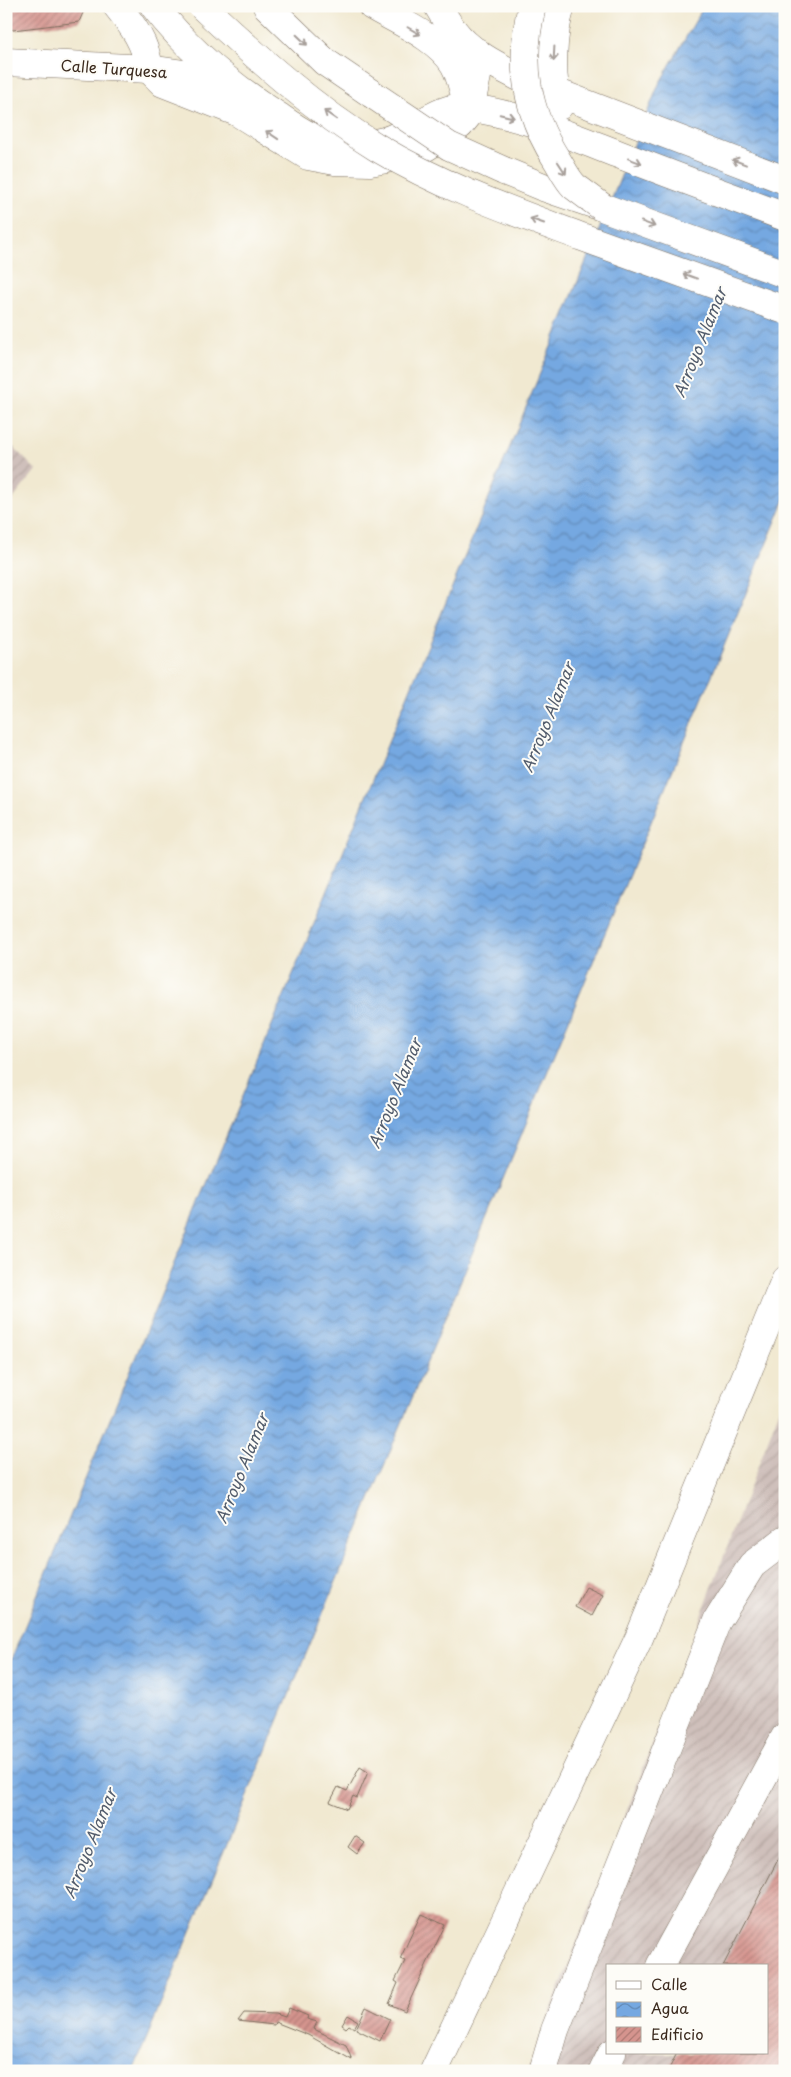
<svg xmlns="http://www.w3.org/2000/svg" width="791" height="2077" font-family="'Playpen Sans',sans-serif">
	<defs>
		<pattern id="industrial-furrows" width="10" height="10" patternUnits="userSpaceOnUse" patternTransform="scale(1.25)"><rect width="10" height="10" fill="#cfc0bb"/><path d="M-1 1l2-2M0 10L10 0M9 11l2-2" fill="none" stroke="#b3a5a0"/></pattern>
		<pattern id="water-waves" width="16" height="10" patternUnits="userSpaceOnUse" patternTransform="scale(1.25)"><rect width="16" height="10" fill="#75a8e1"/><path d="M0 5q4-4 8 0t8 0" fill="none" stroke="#6189b6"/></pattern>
		<pattern id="building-hatch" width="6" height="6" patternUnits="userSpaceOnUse" patternTransform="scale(1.25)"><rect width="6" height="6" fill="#d5948e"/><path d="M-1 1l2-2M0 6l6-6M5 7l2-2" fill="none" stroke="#ae7973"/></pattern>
	</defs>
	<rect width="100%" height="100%" fill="#fdfcf7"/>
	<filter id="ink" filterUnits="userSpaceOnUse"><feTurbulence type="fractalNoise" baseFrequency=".02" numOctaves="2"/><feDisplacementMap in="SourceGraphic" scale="10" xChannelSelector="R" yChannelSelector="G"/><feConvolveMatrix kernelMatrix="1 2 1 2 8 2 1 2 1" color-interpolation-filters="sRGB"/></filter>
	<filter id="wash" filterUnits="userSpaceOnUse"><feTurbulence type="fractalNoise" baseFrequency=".0096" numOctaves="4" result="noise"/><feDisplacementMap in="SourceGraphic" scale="20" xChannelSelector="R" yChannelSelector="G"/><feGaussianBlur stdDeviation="1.12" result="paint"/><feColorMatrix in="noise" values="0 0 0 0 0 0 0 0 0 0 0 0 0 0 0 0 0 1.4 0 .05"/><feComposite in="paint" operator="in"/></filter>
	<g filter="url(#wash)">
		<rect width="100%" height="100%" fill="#f1e9d1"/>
		<path fill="url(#industrial-furrows)" fill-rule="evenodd" d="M6,440L36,470L6,508Z
			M785,1395V2071H528ZM607,1966H767V2053H607Z"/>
		<path fill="url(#water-waves)" stroke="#586980" d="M704,6H785V499L133,2071H6V1672L659,84Z"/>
		<g id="blocks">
			<path fill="url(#building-hatch)" d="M6,6H83L85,8L79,22L13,30L6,25Z
				M586,1587L603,1595L592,1616L575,1607Z
				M360,1767L368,1772L357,1798L353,1796L347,1809L330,1802L338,1787L347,1791Z
				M355,1836L365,1843L357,1854L348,1847Z
				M785,1846V2071H668L677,2053H767V1966H723Z
				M421,1914L445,1925L405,2011L389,2004L398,1983L395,1981L405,1961L400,1959Z
				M366,2007L390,2019L380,2041L356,2029Z
				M289,2008L308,2016L307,2019L317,2022L314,2029L346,2045L352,2060L308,2035L275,2022L274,2025L238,2021L244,2013L276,2014L285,2017Z
				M348,2015L358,2021L354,2028L349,2025L346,2028L342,2025Z"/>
		</g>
	</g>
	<g filter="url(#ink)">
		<use href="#blocks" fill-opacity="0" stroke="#7b6d5d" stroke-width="1"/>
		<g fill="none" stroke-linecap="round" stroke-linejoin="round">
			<defs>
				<path id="minor" d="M117,6C133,26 146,43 149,69
					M372,6C399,22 437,37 454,64C462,78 463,94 470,108
					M6,62L149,69L191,75L221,76
					M660,1966L785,1737
					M434,2071L639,1638L785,1280
					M543,2071L555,2030L717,1621L752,1565L785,1540
					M603,2071L612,2053"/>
				<path id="major" d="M154,6C188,50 231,86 278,116C288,123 299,131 310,136C332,145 361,147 384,141C415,133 438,103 471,108C521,115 571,136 618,154C674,176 729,196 785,217
					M267,6L325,62L372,94
					M438,6C443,14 447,23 453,30C471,54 500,67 527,81L785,180
					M149,69L163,83L237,112L308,156L335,161L370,162L403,156L426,147L460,125L469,114L477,76V52
					M559,106C550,78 552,35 561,6
					M504,171L543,187L599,206"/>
				<path id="highway" d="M602,207L785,274"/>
			</defs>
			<use href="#minor" stroke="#7b6d5d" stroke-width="29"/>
			<use href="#major" stroke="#7b6d5d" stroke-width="29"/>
			<use href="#highway" stroke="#7b6d5d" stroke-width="29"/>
			<use href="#minor" stroke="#fff" stroke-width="28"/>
			<use href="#major" stroke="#fff" stroke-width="28"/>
			<use href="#highway" stroke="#fff" stroke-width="28"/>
			<defs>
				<path id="major-bridge" d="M202,6C257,58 314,109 378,148C443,187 512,211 582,237C650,261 717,286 785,310
					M372,94L449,146L504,171"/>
				<path id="highway-bridge" d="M532,6C518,62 526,112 557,160C562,168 567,179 574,186C583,193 593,200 602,207"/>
			</defs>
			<use href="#major-bridge" stroke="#7b6d5d" stroke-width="29" stroke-linecap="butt"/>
			<use href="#highway-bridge" stroke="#7b6d5d" stroke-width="29" stroke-linecap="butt"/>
			<use href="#major-bridge" stroke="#fff" stroke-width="28"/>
			<use href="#highway-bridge" stroke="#fff" stroke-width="28"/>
		</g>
		<defs><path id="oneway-shaft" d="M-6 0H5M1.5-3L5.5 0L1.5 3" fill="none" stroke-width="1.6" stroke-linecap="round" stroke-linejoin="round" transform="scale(1.25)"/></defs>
		<g stroke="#a79f9a">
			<use href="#oneway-shaft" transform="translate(414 31) rotate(30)"/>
			<use href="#oneway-shaft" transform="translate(302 40) rotate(44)"/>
			<use href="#oneway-shaft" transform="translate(554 54) rotate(93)"/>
			<use href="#oneway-shaft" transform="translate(330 115) rotate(-145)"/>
			<use href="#oneway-shaft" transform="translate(507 116) rotate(13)"/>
			<use href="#oneway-shaft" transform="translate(272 135) rotate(-146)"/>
			<use href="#oneway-shaft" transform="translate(635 161) rotate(20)"/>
			<use href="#oneway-shaft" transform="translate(739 162) rotate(-159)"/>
			<use href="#oneway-shaft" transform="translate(562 168) rotate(57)"/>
			<use href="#oneway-shaft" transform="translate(537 221) rotate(-161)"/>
			<use href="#oneway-shaft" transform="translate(648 224) rotate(20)"/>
			<use href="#oneway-shaft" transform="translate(690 276) rotate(-160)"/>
		</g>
	</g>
	<g text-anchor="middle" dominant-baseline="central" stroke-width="4" stroke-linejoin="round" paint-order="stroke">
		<g font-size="15" fill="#3b2a1e" stroke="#fdfcf7">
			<text transform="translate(114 68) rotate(4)">Calle Turquesa</text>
		</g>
		<g font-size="16" font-style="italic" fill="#525c6c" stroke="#fdfcf7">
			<text transform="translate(699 342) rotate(-68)">Arroyo Alamar</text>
			<text transform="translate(547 717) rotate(-68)">Arroyo Alamar</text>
			<text transform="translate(394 1093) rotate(-68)">Arroyo Alamar</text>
			<text transform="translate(241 1468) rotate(-68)">Arroyo Alamar</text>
			<text transform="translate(89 1843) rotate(-68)">Arroyo Alamar</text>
		</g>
	</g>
	<rect width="791" height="2077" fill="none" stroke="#fdfcf7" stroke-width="25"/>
	<rect x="606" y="1964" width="162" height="90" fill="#fdfcf7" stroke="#afa8a0"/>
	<rect x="616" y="1981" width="25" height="8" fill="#ffffff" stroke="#afa8a0"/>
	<text x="651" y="1990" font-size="15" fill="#3b2a1e">Calle</text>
	<rect x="616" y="2002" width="25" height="15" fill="url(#water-waves)" stroke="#afa8a0"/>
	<text x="651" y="2014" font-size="15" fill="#3b2a1e">Agua</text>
	<rect x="616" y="2027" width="25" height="15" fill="url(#building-hatch)" stroke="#afa8a0"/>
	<text x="651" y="2040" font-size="15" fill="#3b2a1e">Edificio</text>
</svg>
